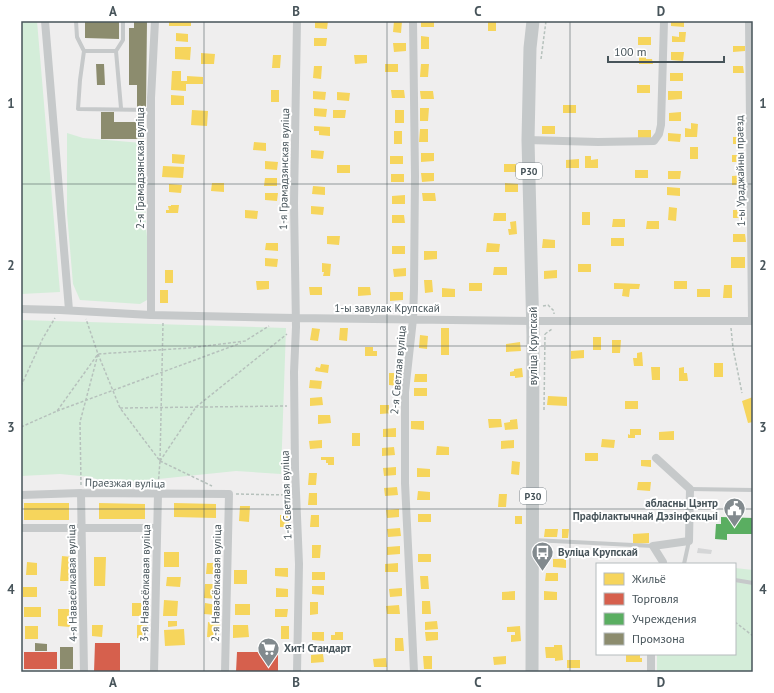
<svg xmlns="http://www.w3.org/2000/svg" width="774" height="693" font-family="'PT Sans',sans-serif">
	<rect width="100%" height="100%" fill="#efeeee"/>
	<path fill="#d4edd9" d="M21,21H37L60,292L21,294Z
		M67,133L83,138L142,143L146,227L148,246L147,300L140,304L80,300L73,284L67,213Z
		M21,320L286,328L281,474L236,471L110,484L91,477L60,474L21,476Z
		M735,568L753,570V672H657V654H735Z"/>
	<path fill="#f6d55c" d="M169,21H191V26H169Z
		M315,21H328L327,29L315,28Z
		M394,21H402L401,33L393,32Z
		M421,21H434V27H421Z
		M488,21H496V31H488Z
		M671,21H684V27L671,26Z
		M679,32H686L685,42H672V36L679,37Z
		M176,33L188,34V42L176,41Z
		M421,36L429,37V49H421Z
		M638,37H651V45H638Z
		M314,38H327L326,46H314Z
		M393,43H406V51L394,52Z
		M733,46H745V51L733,52Z
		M175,47H191L190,60L175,59Z
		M671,52H684L683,61L671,60Z
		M201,53L215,54L214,64H201Z
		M646,54V59H652L653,64H639V55Z
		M273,55H281L280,68H272Z
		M354,55H367V63L355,64Z
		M385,64H398V72H385Z
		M421,64H429L428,77H420Z
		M314,66H322L321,79L313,78Z
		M733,66H743L744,73H733Z
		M172,71H181V81H187V76L203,77V84H186V91L171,90Z
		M670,73H683V81H670Z
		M637,85H650V93H637Z
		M271,90H279V102H271Z
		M391,90H404L405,98H392Z
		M313,91L326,92L325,100L313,99Z
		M420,91H433L434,99H421Z
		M668,91H682V99L668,100Z
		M337,92L350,93L349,101L337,100Z
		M171,95L184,96V105H171Z
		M563,105H576V113H563Z
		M314,108L327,109L326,117L314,116Z
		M420,108H429L428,121H420Z
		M192,110L208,111L207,126L191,125Z
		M333,110H346L345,118H333Z
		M395,110H404V123H395Z
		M681,112V121H669V113Z
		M691,123L698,124L697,137H685V128L691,129Z
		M314,126L330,127V136L319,135V131H314Z
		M542,126H555V134H542Z
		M420,129H428V142H419Z
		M638,130H651V138H638Z
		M394,131H402V144H394Z
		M668,133L681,134L680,142L668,141Z
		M733,137H744V144H733Z
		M254,142L266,143V151L253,150Z
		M690,147H698V159H690Z
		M311,150L324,151L323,159L311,158Z
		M421,153H434V161L421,162Z
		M172,154L185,155L184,164L172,163Z
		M732,155H744V162H732Z
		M390,156H403V164H390Z
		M585,156H591V160L598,159V168H585Z
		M579,159V168H566V160Z
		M265,161L278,162L277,170L265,169Z
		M504,164H517V172H504Z
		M337,165H350V173H337Z
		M163,166L184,167L183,178L162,177Z
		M635,170H648V178H635Z
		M668,171H681L680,179H668Z
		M421,173H434V181L422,182Z
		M391,174H404V182H391Z
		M746,175V184L732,185V176Z
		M265,178H277V186H264Z
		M212,183H224V192L211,191Z
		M505,183L518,184V192H505Z
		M169,184L182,185L181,193L169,192Z
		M313,186L325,187V195L312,194Z
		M667,187L680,188V196L667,195Z
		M265,193H278L277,201L265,200Z
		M422,193H435L436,201H423Z
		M405,195V204H392V196Z
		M171,205H179L178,213H166V210H169L168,206H171Z
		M311,206L324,207L323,215L311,214Z
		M669,207L677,208L676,221L668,220Z
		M245,210L258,211L257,219L245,218Z
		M733,210H745V218H733Z
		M582,212H590V225H582Z
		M494,213H506V221H493Z
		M392,215H404L405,223H392Z
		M613,219H625V227H612Z
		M516,221L517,234L509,235L508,229H511L510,222Z
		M647,221H659V229H646Z
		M733,234H745L746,242H733Z
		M327,236H340L339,245L327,244Z
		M611,238H624V246H611Z
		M543,239L555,240V248H542Z
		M266,243H278V251L265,250Z
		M487,243L500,244L499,252H486Z
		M392,246H405V254H392Z
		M424,251H437V259L424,260Z
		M731,257H745V268H731Z
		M265,258L278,259L277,267L265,266Z
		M322,263L331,264L330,276H323L324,272H322Z
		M578,264H591V272H578Z
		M494,267H507V275H493Z
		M406,268V276L394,277L393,269Z
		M165,270H173V283H165Z
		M557,270V278L544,279V271Z
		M424,280H432L433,292L425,293Z
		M256,281H269V289L257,290Z
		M674,281H687V289H674Z
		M469,283H482V291H469Z
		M614,283L640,284L639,289H630L629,297L622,296L623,289H614Z
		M724,285H732V298H723Z
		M309,287H322V295H310Z
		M358,287H370L371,295L358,296Z
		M442,288L455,289V297H442Z
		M697,289H710V297H697Z
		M160,290H168V303H160Z
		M390,292H403V300L390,301Z
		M312,328L320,329L318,341L310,340Z
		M340,328H348L347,341L339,340Z
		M441,328H449V355H441Z
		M420,335L428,336L427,349L419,348Z
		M593,337H601V350H593Z
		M612,340H621L620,353H612Z
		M520,342L521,351L506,352V344Z
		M365,347H373V351H377V356H365Z
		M584,350V358L571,359V351Z
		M642,352L643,366H634L633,358H637V353Z
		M714,363H723V377H714Z
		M321,364L329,365L328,373L315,371L316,367L320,368Z
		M651,367H660V380H652Z
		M684,367V373H687L688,381H679V368Z
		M522,368L523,377L515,378V376H510V372L514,371V369Z
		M389,373H398L397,386L389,385Z
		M415,374H427V382H414Z
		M310,380L322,381L321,389L309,388Z
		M414,388H427V396H414Z
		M548,396L567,397V406L547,405Z
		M322,397L323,405L310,406V398Z
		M753,397V422L748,423L742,401Z
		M625,401H638V409H625Z
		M380,405H389V409H393V413L380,414Z
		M318,415H330L331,423L318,424Z
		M488,419H501L502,427L489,428Z
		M517,419L518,429L505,430L504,423L510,422V420Z
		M411,421H424V430L411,429Z
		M396,428V437H383V429Z
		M630,429H641V435H635V438H628V434L630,435Z
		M674,431V440H659V432Z
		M352,433H360V446H352Z
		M602,439L615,440L614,448L601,447Z
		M322,440V448L310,449L309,441Z
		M514,440V448L501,449V441Z
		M437,446L449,447V455H436Z
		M394,447L395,455L382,456V448Z
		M585,453H598V461H585Z
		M321,457H334V465H328V463H326V460H321Z
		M641,460H651V467L641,466Z
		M512,461L520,462L519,475L511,474Z
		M396,467V475L384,476L383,468Z
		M417,468L430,469V477H417Z
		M309,473H317L316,485H308Z
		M638,482H651L650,491L637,490Z
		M397,487L398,495L385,496L384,488Z
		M418,491L430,492V500H417Z
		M309,493H317V505H308Z
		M499,494H507L506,507H498Z
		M24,503H69V520H24Z
		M99,503L145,504V519H99Z
		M174,503L216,504V518L174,517Z
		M240,506H250L249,522L239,521Z
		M399,509V517L387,518L386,510Z
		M634,513H649V521L634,522Z
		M418,514H431V522H418Z
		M280,515H289V527H280Z
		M311,515H319V527H310Z
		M515,516H522V524H515Z
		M400,528L401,536L388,537L387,529Z
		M545,529H558L557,537H544Z
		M562,529H569L568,538H562Z
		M649,533V543L633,544V534Z
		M312,545H321L320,558H312Z
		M400,546V554L387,555V547Z
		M164,552H179V567H164Z
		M418,554H431V562H418Z
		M62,556L72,557L71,581H60Z
		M94,557H106L105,586H94Z
		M553,559H566V568L553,567Z
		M27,562L37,563V575H26Z
		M207,563H220V574H206Z
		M398,563V572H385V564Z
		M275,568H288V577L275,576Z
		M234,570H247V584H234Z
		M312,572H325V580H312Z
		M546,573H558V581H545Z
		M420,576H428L429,589H421Z
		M167,577H181L180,587L166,586Z
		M205,584H218L217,599L204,598Z
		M312,586H324V595L312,594Z
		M23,587H37V597H23Z
		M276,588L288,589V597H276Z
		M402,588V596L390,597L389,589Z
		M515,591V600H502V592Z
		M544,591L557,592V600H544Z
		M164,600L178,601L177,616H163Z
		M422,601H430L431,614H422Z
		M310,602H318V614L310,615Z
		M132,603H147V616H132Z
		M205,603L217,605L216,615L204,614Z
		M235,604H250V615H235Z
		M399,605L400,614H387L386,606Z
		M24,607H41V617H24Z
		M58,609H71L70,627L58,626Z
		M275,609H288L287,617H275Z
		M168,621H177V626L168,627Z
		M437,621L438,629L425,630V622Z
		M208,622L220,624L218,638L207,637Z
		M92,625H103L102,637L92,636Z
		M137,625H147L146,639L137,638Z
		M233,625H248L249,637L233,638Z
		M25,626H38V639H25Z
		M281,626H289V639H281Z
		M520,626L521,641L511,642V635H515V632H507V627Z
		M184,629L185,645L165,646L164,630Z
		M312,632H324V641L312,640Z
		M335,632H343V640H331V635H335Z
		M425,632H438V640L426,641Z
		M395,638H403L404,651H395Z
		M554,645H562L563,660L555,661V658H546L545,647H554Z
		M323,654L324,662L311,663V655Z
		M626,654H640V658H642V662H626Z
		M423,656H432V669H424Z
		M506,656V664L494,665L493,657Z
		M386,658L387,667H374L373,659Z
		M567,660H580V668H567Z"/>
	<path fill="#d6604d" d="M95,643H120V672H94Z
		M24,652H57V669H24Z
		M237,652H278V672H236Z"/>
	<path fill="#5aae61" d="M721,517L753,518V534H727V540L715,539L716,524H721Z"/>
	<path fill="#8c8c6e" d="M85,21H119V39L85,38Z
		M134,21H147L146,107H137V85H129V28H134Z
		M96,64H104L105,85H97Z
		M101,112H114V122H136L137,112H145L144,139H101Z
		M35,643L47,644V651H35Z
		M60,647H73V669H60Z"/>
	<path fill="#d5d6d7" d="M698,548L712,550L711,554L697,553Z"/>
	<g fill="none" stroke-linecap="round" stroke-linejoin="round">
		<path stroke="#b6c1bc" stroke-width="1.5" stroke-dasharray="3 2" stroke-linecap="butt" d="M541,59L546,21
			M543,306L548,305L554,311V314
			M731,328L733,348L742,393
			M545,334L552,329
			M98,354L120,408L160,461L158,487
			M21,386L43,338L55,318
			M120,408L287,406
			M544,410L545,334
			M57,411L241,343
			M21,427L57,411L98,354L189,348L245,341L269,326
			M160,461L196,407L287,334
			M160,461L163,323
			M160,461L212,486
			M81,485L80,422L98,354L86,319
			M236,494L288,495
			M735,622L753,636"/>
		<path stroke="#c6c9ca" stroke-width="4" d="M76,21L77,37L84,51L80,80L78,109L151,110
			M84,51H116
			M121,108L116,51L123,40V21
			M690,489L753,490
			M533,540L653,546
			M684,564L689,541
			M735,580L753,583"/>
		<path stroke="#c6c9ca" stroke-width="8" d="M45,21L69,310
			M297,21L294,203L296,327L294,372L295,469L299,564L297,672
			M413,21L415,176L414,289L413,319L405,392V483L414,672
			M749,21L752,321
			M528,140L598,142L654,141L659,134L661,125L664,21
			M21,309L60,310L151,315L296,318L533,321H753
			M151,315V98L155,21
			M656,458L690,489L689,541L653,546L663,562V564
			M81,493L84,672
			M21,495L81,493L229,494L225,672
			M21,528H157
			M154,672L158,494
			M651,672V654"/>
		<path stroke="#c4c8c9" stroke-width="13" d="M532,672L533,335L528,140L530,48L533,21"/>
	</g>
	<path fill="none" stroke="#47545a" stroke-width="1" stroke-opacity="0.55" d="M204,21V672M387,21V672M570,21V672M21,184H753M21,346H753M21,509H753"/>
	<defs>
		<symbol id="civic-pin" viewBox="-11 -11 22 30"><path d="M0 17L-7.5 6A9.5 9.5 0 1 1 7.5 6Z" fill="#828a8e" stroke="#fff"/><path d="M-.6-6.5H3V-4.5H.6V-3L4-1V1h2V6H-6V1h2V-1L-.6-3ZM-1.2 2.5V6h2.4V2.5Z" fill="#fff"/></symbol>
		<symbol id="bus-pin" viewBox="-11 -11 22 30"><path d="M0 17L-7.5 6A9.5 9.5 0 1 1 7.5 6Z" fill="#828a8e" stroke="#fff"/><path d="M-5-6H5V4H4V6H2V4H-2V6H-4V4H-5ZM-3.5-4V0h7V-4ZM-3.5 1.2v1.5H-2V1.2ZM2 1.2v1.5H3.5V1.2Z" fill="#fff"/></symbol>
		<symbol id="supermarket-pin" viewBox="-11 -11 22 30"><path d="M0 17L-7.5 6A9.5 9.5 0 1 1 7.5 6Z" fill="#828a8e" stroke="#fff"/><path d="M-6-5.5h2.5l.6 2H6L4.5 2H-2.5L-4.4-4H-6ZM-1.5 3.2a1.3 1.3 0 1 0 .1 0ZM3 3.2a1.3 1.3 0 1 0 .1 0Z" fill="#fff"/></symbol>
	</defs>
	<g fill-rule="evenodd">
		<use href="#civic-pin" x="722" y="496" width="25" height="34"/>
		<use href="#bus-pin" x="530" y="540" width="25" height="34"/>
		<use href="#supermarket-pin" x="256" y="636" width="25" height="34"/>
	</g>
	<g text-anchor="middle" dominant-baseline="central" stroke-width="4" stroke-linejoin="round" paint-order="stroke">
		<g fill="#fff" stroke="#7e878c" stroke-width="1">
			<rect x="516" y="163" width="26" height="16" rx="3"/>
			<rect x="520" y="488" width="26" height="16" rx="3"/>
		</g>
		<g font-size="10" font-weight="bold" fill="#47545a">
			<text x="529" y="171">Р30</text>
			<text x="533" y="496">Р30</text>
		</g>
		<g font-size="11" fill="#47545a" stroke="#fff">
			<text transform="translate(140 168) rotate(-90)">2-я Грамадзянская вуліца</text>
			<text transform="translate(284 169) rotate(-89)">1-я Грамадзянская вуліца</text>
			<text transform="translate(740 171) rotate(-91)">1-ы Ураджайны праезд</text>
			<text x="387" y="308">1-ы завулак Крупскай</text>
			<text transform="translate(533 346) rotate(-90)">вуліца Крупскай</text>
			<text transform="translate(398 370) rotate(-85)">2-я Светлая вуліца</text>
			<text transform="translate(125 483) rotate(1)">Праезжая вуліца</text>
			<text transform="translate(286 495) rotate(-92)">1-я Светлая вуліца</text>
			<text transform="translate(72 583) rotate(-91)">4-я Навасёлкавая вуліца</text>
			<text transform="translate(145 583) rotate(-89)">3-я Навасёлкавая вуліца</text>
			<text transform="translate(216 583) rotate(-89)">2-я Навасёлкавая вуліца</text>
		</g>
		<g font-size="11" font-weight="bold" fill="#47545a" stroke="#fff" text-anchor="start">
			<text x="718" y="503" text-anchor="end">абласны Цэнтр<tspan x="718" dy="13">Прафілактычнай Дэзінфекцыі</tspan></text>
			<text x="558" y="552">Вуліца Крупскай</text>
			<text x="284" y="648">Хит! Стандарт</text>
		</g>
	</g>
	<rect width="774" height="693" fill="none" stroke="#ffffff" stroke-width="44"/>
	<rect x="596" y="563" width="140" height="92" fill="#ffffff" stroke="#b5bbbd"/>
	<rect x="604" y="573" width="20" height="12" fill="#f6d55c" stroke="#b5bbbd"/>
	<text x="632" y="583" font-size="12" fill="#47545a">Жильё</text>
	<rect x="604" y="593" width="20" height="12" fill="#d6604d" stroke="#b5bbbd"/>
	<text x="632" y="603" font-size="12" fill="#47545a">Торговля</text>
	<rect x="604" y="613" width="20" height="12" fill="#5aae61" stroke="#b5bbbd"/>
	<text x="632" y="623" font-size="12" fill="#47545a">Учреждения</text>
	<rect x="604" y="633" width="20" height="12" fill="#8c8c6e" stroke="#b5bbbd"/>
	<text x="632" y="643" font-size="12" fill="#47545a">Промзона</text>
	<path d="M608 56v6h116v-6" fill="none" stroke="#47545a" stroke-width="2"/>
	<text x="614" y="56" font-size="12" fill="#47545a" stroke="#ffffff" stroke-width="3" paint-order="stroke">100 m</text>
	<rect x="22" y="22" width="730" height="649" fill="none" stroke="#47545a" stroke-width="1.5"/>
	<g font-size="13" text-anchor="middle" font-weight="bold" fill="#47545a">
		<text x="113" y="16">A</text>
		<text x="296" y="16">B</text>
		<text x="478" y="16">C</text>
		<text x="661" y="16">D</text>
		<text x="11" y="108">1</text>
		<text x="763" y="108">1</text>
		<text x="11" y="270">2</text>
		<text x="763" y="270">2</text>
		<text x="11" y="432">3</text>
		<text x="763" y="432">3</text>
		<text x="11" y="594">4</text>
		<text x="763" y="594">4</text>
		<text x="113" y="687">A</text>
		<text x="296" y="687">B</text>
		<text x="478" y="687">C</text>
		<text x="661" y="687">D</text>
	</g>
</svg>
